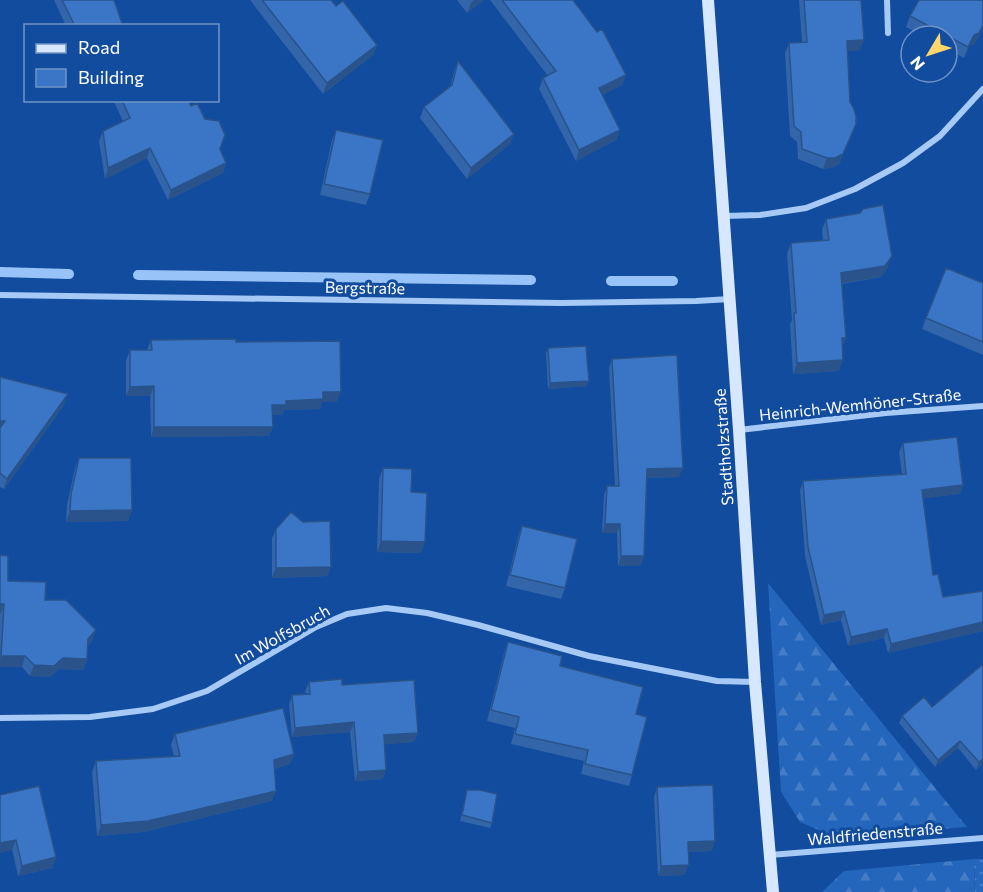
<svg xmlns="http://www.w3.org/2000/svg" width="983" height="892" font-family="Commissioner,sans-serif">
	<defs>
		<pattern id="grass-dots" width="8" height="8" patternUnits="userSpaceOnUse" patternTransform="scale(1.5)"><rect width="8" height="8" fill="#2366bc"/><path d="M2 2h.1M6 6h.1" fill="none" stroke="#447dc6" stroke-width="1.8" stroke-linecap="round"/></pattern>
		<pattern id="forest-firs" width="22" height="20" patternUnits="userSpaceOnUse" patternTransform="scale(1.5)"><rect width="22" height="20" fill="#2366bc"/><path d="M5 1l3.5 6h-7zM16 11l3.5 6h-7z" fill="#447dc6"/></pattern>
	</defs>
	<rect width="100%" height="100%" fill="#114c9e"/>
	<path fill="url(#grass-dots)" d="M974,859H983V892H975Z"/>
	<path fill="url(#forest-firs)" d="M768,583L967,827L835,837L800,822L781,792Z
		M974,859L975,892H822L844,871Z"/>
	<g fill="none" stroke-linecap="round" stroke-linejoin="round">
		<path stroke="#98c3f8" stroke-width="10" d="M0,272L69,274
			M138,275L531,280
			M611,281H673"/>
		<path stroke="#a7c9f5" stroke-width="6" d="M887,0L888,33
			M724,216L760,215L806,208L855,189L903,163L940,136L983,89
			M0,295L561,303L696,301L730,299
			M739,430L886,413L983,406
			M0,718L90,717L153,709L207,691L316,627L347,614L386,608L427,613L478,625L589,656L717,681L755,682
			M770,855L983,838"/>
		<path stroke="#d7e7fd" stroke-width="12" d="M708,0L739,430L755,682L773,892"/>
	</g>
	<path fill="#3265a9" d="M54,0H114L123,26H66Z
		M250,0H331L336,6L377,45L373,55L323,94Z
		M457,0H484L467,13Z
		M490,0H573L626,75L622,85L602,95L620,130L616,140L576,161L539,89L543,78L548,76Z
		M799,0H861L860,50L847,51L852,134L839,164L831,168L823,169L798,159L797,142L790,136L785,53L789,43L802,42Z
		M910,16L975,44L970,45L964,58L947,49V36H923L906,27Z
		M458,61L514,134L510,144L467,179L420,118L424,107L450,87L454,72Z
		M113,100H188L191,106L220,149L226,163L223,173L168,200L147,158L105,179L99,141L103,131L123,121Z
		M336,130L370,194L366,205L320,195L332,140Z
		M826,219L888,267L881,277L842,284V348L839,371L793,374L790,324L792,320L787,254L791,243L823,241L822,230Z
		M983,283V355L922,329L926,318Z
		M151,340L236,342L337,402H322L320,409L284,410L282,415H272L273,427L269,436L151,437L150,396H126V360L130,350H147Z
		M548,348L587,386L548,389L546,353Z
		M612,359L679,477L646,478L644,556L640,566H618L617,533H602L604,495L607,486H615L609,368Z
		M0,377L64,405L4,489L0,487Z
		M903,443L963,485L960,494L923,498L933,575L943,597L983,591V631L888,653L884,638L848,646L841,620L821,625L805,556L800,490L803,481L902,474L899,452Z
		M79,458L132,510L128,521L66,522L67,505L75,468Z
		M383,468L411,492L421,553L377,552L379,479Z
		M522,526L565,588L561,599L506,586L518,537Z
		M276,529L328,576L272,578V538Z
		M0,555L8,581L45,600L92,641L87,646V659L83,670L59,669L50,677L30,676L22,667H0Z
		M508,642L560,666L636,714L632,775L629,786L581,774L584,761L511,744L515,728L487,721L504,653Z
		M309,682L342,685L418,733L414,742L384,744L383,779L355,781L350,732L292,737L289,705L292,695L306,694L305,691Z
		M932,707L983,764L976,770L958,748L935,767L899,723L902,716Z
		M175,734L294,754L290,764L275,769L272,801L144,832L97,836L92,772L96,761L174,756L171,745Z
		M657,787L712,851L688,852L685,875L658,876L654,797Z
		M467,790L492,823L490,828L460,821Z
		M0,795L56,857L52,868L18,876Z"/>
	<path fill="#29538a" d="M474,0H484L467,13L471,3Z
		M983,25V29L975,44L970,45L964,58L968,47L974,35Z
		M864,40L860,50L843,52L847,41Z
		M377,45L373,55L323,94L327,83Z
		M626,75L622,85L595,99L599,88Z
		M856,124L839,164L831,168L823,169L827,158Z
		M620,130L616,140L576,161L579,150Z
		M514,134L510,144L467,179L471,168Z
		M150,148L147,158L105,179L108,168Z
		M226,163L223,173L168,200L171,190Z
		M892,256L888,267L881,277L837,284L841,273Z
		M842,338H846L842,349Z
		M843,360L839,371L793,374L797,363Z
		M589,381L587,386L548,389L550,383Z
		M154,386L150,396H126L130,387Z
		M323,392H341L337,402H322L320,409L284,410L282,415H268L272,405L286,401Z
		M68,394L64,405L4,489L7,479Z
		M0,421H5L0,432Z
		M154,427H273L269,436L151,437Z
		M683,468L679,477L643,478L647,469Z
		M963,485L960,494L919,499L922,490Z
		M132,510L128,521L66,522L70,511Z
		M605,524H620L617,533H602Z
		M381,541L425,542L421,553L377,552Z
		M621,556H644L640,566H618Z
		M331,567L328,576L272,578L276,568Z
		M0,604H4L0,615Z
		M844,611L841,620L821,625L824,615Z
		M983,622V631L888,653L891,644Z
		M887,629L884,638L848,646L851,637Z
		M96,630L92,641L84,650L88,639Z
		M1,656H25L22,667H0V659Z
		M63,658L87,659L83,670L59,669L50,677L30,676L34,665Z
		M354,722L350,732L292,737L295,728Z
		M418,733L414,742L380,745L384,735Z
		M960,741L958,748L935,767L938,760Z
		M294,754L290,764L270,771L274,760Z
		M983,759V764L976,770L979,762Z
		M386,770L383,779L355,781L358,772Z
		M276,791L272,801L144,832L97,836L101,825Z
		M16,840L12,850L0,853V843Z
		M715,841L712,851L684,852L688,842Z
		M56,857L52,868L18,876L22,866Z
		M689,865L685,875L658,876L661,866Z"/>
	<path fill="#3a76c5" stroke="#29538a" stroke-width="1.5" d="M62,0H114L123,26H75Z
		M262,0H331L336,6L343,1L377,45L327,83Z
		M502,0H573L597,32L602,29L626,75L599,88L620,130L579,150L543,78L556,71Z
		M804,0H861L864,40L847,41L850,102L854,109L856,116V124L843,154L835,158H827L802,149L801,132L794,126L789,43L807,42Z
		M919,0H983V25L979,33L974,35L968,47L910,16Z
		M458,61L514,134L471,168L424,107L452,85Z
		M122,100H188L191,106L197,103L205,119L219,121L225,135L220,149L226,163L171,190L150,148L108,168L103,131L130,118Z
		M336,130L383,140L370,194L324,184Z
		M883,205L892,256L885,266L841,273L846,338H842L843,360L797,363L794,313H796L791,243L829,240L826,219L860,213L863,209Z
		M946,268L983,283V342L926,318Z
		M236,339V342L340,341L341,392H323V399L286,401V405H272L273,427H154V386L130,387V350H152L151,340Z
		M586,346L589,381L550,383L548,348Z
		M677,355L683,468L647,469L644,556H621L620,524H605L607,486H619L612,359Z
		M0,377L68,394L7,479L0,473V428L5,421H0Z
		M957,437L963,485L922,490L933,575L938,574L943,597L983,591V622L891,644L887,629L851,637L844,611L824,615L808,547L803,481L906,474L903,443Z
		M79,458H131L132,510L70,511L71,494Z
		M383,468L412,469L411,492L427,493L425,542L381,541Z
		M291,512L303,522L330,521L331,567L276,568V529Z
		M522,526L577,539L565,588L510,575Z
		M0,555L8,556V581L46,582L45,600H66L96,630L88,639L87,659L63,658L54,666L34,665L25,656H1L4,604H0Z
		M508,642L562,656L560,666L643,687L636,714L647,717L632,775L585,764L588,750L515,734L519,717L491,710Z
		M983,664V759L979,762L960,741L938,760L902,716L924,697L932,707Z
		M342,679V685L414,680L418,733L384,735L386,770L358,772L354,722L295,728L292,695L310,694L309,682Z
		M283,708L294,754L274,760L276,791L148,821L101,825L96,761L180,756L175,734Z
		M713,785L715,841L688,842L689,865L661,866L657,787Z
		M39,786L56,857L22,866L16,840L0,843V795Z
		M467,790H480L497,794L492,823L462,815Z"/>
	<g text-anchor="middle" dominant-baseline="central" stroke-width="6" stroke-linejoin="round" paint-order="stroke">
		<g font-size="16" fill="#fff" stroke="#114c9e">
			<text transform="translate(365 287) rotate(1)">Bergstraße</text>
			<text transform="translate(860 404) rotate(-6)">Heinrich-Wemhöner-Straße</text>
			<text transform="translate(723 447) rotate(-94)">Stadtholzstraße</text>
			<text transform="translate(282 634) rotate(-29)">Im Wolfsbruch</text>
			<text transform="translate(875 833) rotate(-5)">Waldfriedenstraße</text>
		</g>
	</g>
	<rect x="24" y="24" width="195" height="78" fill="#114c9e" stroke="#7094c5" stroke-width="1.5"/>
	<rect x="36" y="44" width="30" height="9" fill="#d7e7fd" stroke="#7094c5" stroke-width="1.5"/>
	<text x="78" y="54" font-size="18" fill="#ffffff">Road</text>
	<rect x="36" y="69" width="30" height="18" fill="#3a76c5" stroke="#7094c5" stroke-width="1.5"/>
	<text x="78" y="84" font-size="18" fill="#ffffff">Building</text>
	<g transform="translate(929 54) rotate(231)"><circle r="28" fill="#114c9e" stroke="#7094c5" stroke-width="1.5"/>
	<path d="M0-4.5L10 22L0 15L-10 22Z" fill="#ffd66a"/>
	<text y="-9" font-size="16" font-weight="bold" text-anchor="middle" fill="#ffffff">N</text>
	</g>
</svg>
